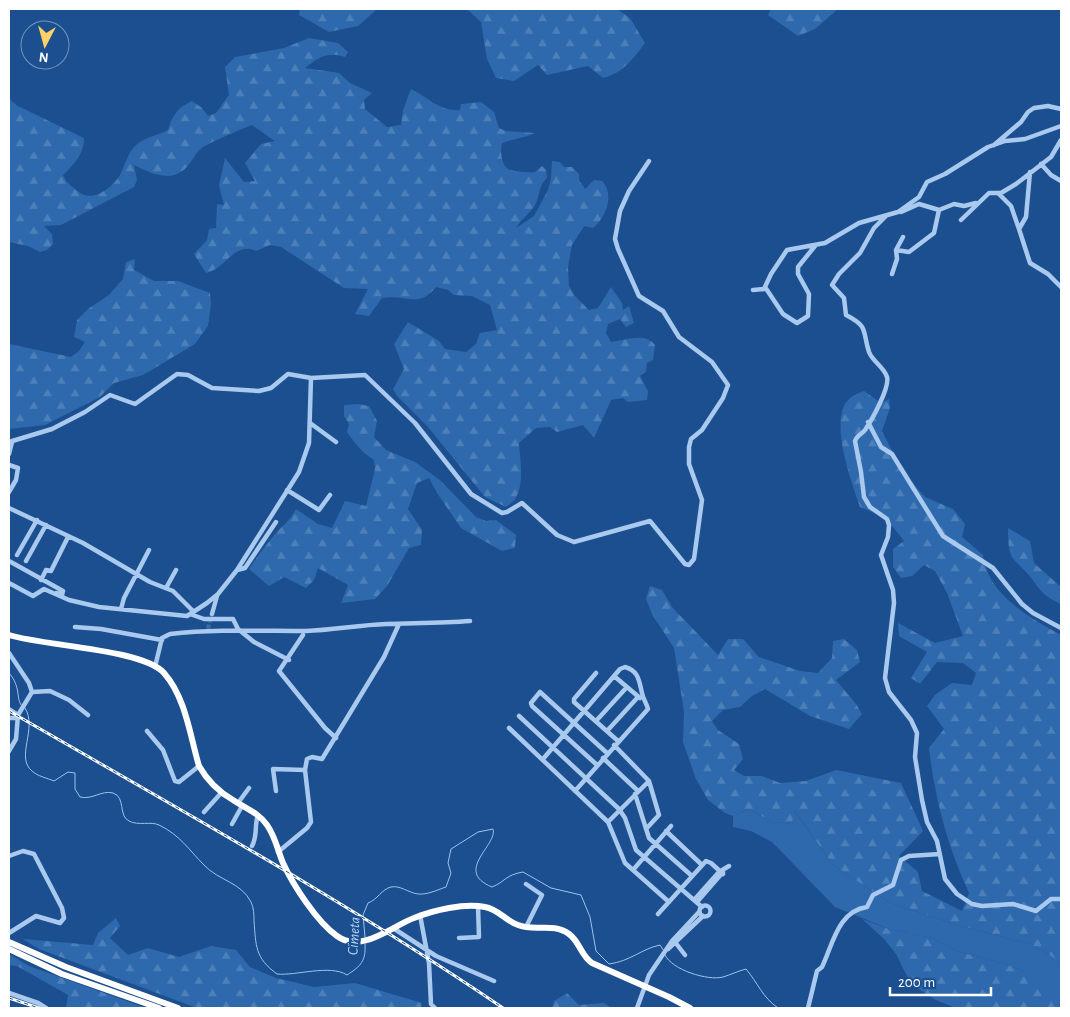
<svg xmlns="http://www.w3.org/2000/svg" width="1070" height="1017" font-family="'Alegreya Sans',sans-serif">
	<defs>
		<pattern id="forest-firs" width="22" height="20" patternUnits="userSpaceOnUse" patternTransform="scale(1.25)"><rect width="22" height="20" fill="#2e69ad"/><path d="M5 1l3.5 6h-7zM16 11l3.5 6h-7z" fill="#4d80b9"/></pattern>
	</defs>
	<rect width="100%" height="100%" fill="#1b4f8f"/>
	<path fill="#2e69ad" d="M748,809L773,822L792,824L793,809L833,865L890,903L957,925L1030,944L1061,962V1005L1041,979L1006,964L959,952L932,938L889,929L835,907L772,842L751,831L733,827V816Z"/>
	<path fill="url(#forest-firs)" d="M300,9H377L358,26L329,32L299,15Z
		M467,9H617L630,18L645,43C633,59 623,73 603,78L588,66L547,75L538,65L514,81L496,78L487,59L481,22Z
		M771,9H838L815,29L798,36L768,15Z
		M309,38L338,43L348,52L345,57C329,51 318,57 305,68L339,73L350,83L372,93L364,100L365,109L387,127L401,125L403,110L411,89C428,97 440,112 460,110L461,104L481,102L494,112L499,128L506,131L535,133C524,138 513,139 502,143C500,150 501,164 508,169C510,171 530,173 535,172L542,166L546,170L547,178C539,185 540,194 536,203C532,212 521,219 516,228L534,216L548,190L551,179L552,161L560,162L564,167H572L579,174V180L585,189L594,180L602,181C615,194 606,218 593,228L584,226L572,245L568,267L569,286L574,295L589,310L598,308L611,287L622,303L623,310L629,306L634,323L626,327L620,319L608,324L606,333L611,342C626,340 645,332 655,345L653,360L647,363L646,372L640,376L648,391L647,400L628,402L623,398L611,400L594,438L583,425L557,432L550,427L536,428L519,443C520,459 525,484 515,499C514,502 508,505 506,507L485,497L427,426L397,396L393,389L404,369L394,344L408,322L439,341L445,349L466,352L476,344L480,333L497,330L490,305L472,296L454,295L448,290L436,287C418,309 407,294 382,298L369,316L355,314L368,289L344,288L281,247L270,245L256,251C234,241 226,269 206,273L194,254L207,240L209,229L216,228L217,204L224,205L219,185L225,158L244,182L255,181L245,163L261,144L275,141L252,125C244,128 203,145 199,150C193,157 190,166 182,171C168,182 148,172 134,165L137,180L134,187L61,225L44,226L52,234L53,244L47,250L40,252L28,246L9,242V99L18,106L84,138C84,154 74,165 63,175C66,183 72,187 79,192C93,203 112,188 120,175C125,165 127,155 134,147C143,137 157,136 168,130C172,116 178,107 192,101L201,107L208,116L216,113L229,95L225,67L235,57L284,48Z
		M135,259L134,270L154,281H178L210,293L211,304L208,326L195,344L143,375L114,383L100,397L45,425L9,429V344L71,357L79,351L85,342L74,337L77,320L88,309L109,295L123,279L126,262Z
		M864,391L881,403L889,399L890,408L882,431L897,461L908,478L925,497L953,509L965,524L962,537L983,555C988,595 1029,617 1061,635V962L1030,944L957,925L890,903L833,865L794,810L792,824L773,822L748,809L733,816L725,813L708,800L696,779L683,742L684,712L674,648L652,614L646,599L650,586L662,590L672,607L718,655L728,639H743L759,657L800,671L818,673L832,658L833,641L844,639L857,650L860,662L836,680L856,704L862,714L849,729L810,716L765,689L752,696L740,707L723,710L712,721L718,730L739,744L743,759L734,770L744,776H762L780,783L806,781L836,770L901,783L923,831L899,856L918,872L922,891L962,911L969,893C947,845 935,799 929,748L944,729L927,706L935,695L952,683L972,685L976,673L963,663L937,662L920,684L911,678L927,652L899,636L898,623L935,643L963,636L947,593L935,571L924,565L912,576L901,578L893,567V549L904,541L886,518L860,507C852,483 827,418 850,398C853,395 859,393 864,391Z
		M358,404L369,406L377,421L374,437L386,450L415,462L441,481L476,517L486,521L496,520L516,535L515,548L502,551L461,528L437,493L429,478L417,483L408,509L422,530L421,545L409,548L387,586L375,599L341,603L348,585L318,568L314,580L306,588L284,577L269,586L249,569C257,557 266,545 275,534C283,525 291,520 296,509L318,524L332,528L345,501L366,506L375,469L374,460C362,452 355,444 347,432L349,424L344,416V405Z
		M1008,528L1030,541L1034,563L1061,587V604C1043,595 1044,595 1032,579C1013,555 1008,564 1008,528Z
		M116,918L120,926L110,938L128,955L148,948L179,957L211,946L236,950L250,967L276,978L314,987L355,983L422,1003L421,1008H197L39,949L23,939L93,945L98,933Z
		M862,919L889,929L932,938L959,952L1006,964L1042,979L1059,1002L1061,1008H956L936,1000L911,984L896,954L884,939Z
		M9,954L29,966L146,1008H66L68,995L17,966L9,965Z
		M567,993L579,1005L604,1003L611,1008H552L554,1001Z"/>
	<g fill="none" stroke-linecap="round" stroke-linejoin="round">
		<path stroke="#9cc4f0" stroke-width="1" d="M9,673C22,688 15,698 22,706
			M25,708C38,728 15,757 32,771C37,776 47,778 54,781L68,772L75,773V789L80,797C93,800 101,790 113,793C126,797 118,816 129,821C138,826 151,821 159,825C180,835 189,850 204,865C219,881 241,882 251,902C254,908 254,915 254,921C256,946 255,958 277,974C296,976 330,964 347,975C361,966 366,961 365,944
			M365,937L363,915L368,903C377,900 382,889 391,887C400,885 409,893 418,894C427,895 437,890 446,887L451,873L448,863L451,849L478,832L493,829C498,845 453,871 492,887C505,882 505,875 523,872L551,888L581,895L590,917L596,951L609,964C631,961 641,949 660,945L664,951
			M665,955C672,970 708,981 723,977C730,975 738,971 746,969C758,983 762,997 778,1008"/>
		<path stroke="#3d69a0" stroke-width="4.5" stroke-dasharray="4.5 2" stroke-linecap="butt" d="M208,629L211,616"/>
		<path stroke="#a9c9ee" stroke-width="4.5" d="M994,145L1021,122L1028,112L1034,108L1048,106L1061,109
			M1041,164L1051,175L1061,181
			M1030,172L1026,217L1019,229L1030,263L1048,274L1061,287
			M998,193L1011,206L1019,229
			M901,212L919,204L939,210L954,204L964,206L976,203
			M886,216L874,228L860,253L839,274L832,285L844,298L846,315C869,327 862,330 869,352C873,362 884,367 887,377C890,387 872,420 865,430C862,434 857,435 855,441L861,472L864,497L870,507L887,519L889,525L888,537L881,555L893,590L894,603L885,678L889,692L911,720L917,733L915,757L922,800L927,822L937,841L945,879L957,894L972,904L982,906L1013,904L1036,911L1051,899H1061
			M961,220L989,193H1001L1016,184L1051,157L1061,140
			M896,250L903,237
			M892,274L897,259L896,250L909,252L934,233L939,210
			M765,287L783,314L797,323L808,316L809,294L798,274V267L815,246
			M753,290L764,289L771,274L787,250L825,243L859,223L898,212L919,197L927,182L945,174L988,147L1005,141L1025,139L1061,126
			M868,422L881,447L892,454L943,536L993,568L1022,604L1033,613L1061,628
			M310,423L336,442
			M9,442L52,429L85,412L110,395L135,404L177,374L188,375L212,388L259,391L271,388L288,374L311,378L365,375L415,423L471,494L502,513L507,512L522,503L557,535L574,542L650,521L685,564L689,565L694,559L702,500L689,464V447L691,439L702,430L723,398L728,385L712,362L679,337L663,311L639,296L618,249L615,239L620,211L629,191L649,161
			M9,454L12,442
			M9,465L18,468L16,480L9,492
			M287,490L319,510L330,495
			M9,508L83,543L150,582L173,591L193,611
			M17,555L37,520
			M9,561L63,591L62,595L57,593
			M26,561L46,525
			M237,570L245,568L276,522
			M41,580L46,570L51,571L68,537
			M9,583L33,596L44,589L69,600L99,607L187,616L207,603L218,594L237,570L299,472L309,443L311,378
			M166,588L176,570
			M121,609L124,598L149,550
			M190,614L204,619H233L238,629L254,642L289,660
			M212,614L217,596
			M75,627L101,629L162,640
			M303,635L279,671L325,728L336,738
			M9,653L29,683L32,692L18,715L16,739L9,751
			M155,667L162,638L170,634C215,629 260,631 306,631C333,630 359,625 386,624C414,623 442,623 470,621
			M596,673L574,699V702L618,741
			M614,676L640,698
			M32,692L50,691L69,700L88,715
			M9,709L18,715
			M519,716L619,809L625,818L636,850L702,907
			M9,718H17
			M596,721L627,687
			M509,728L608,822L625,863L669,902
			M147,731L163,750L175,781L179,782L199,766
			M607,731L638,697
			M614,745L649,781L659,815L646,829
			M603,758L638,791
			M543,759L620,669L625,667C639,671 639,681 642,693C643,699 647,704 648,709L575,791
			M597,765L532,706L531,703L540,692L607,753
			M276,791L273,769L305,770
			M635,794L649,838L692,876
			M238,803L249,788
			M204,812L222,792
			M608,822L649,781
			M232,824L242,806
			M666,831L702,865
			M252,846C258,835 254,826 258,815
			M278,852L307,828L311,822L305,770L307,759L312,757L322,759L384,657L399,624
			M9,856L23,851L34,854L62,908L64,918L60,923L36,916L9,933
			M633,870L671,826
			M694,900L719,872L729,866
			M697,902L723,872
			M699.5 911a5.5 5.5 0 1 1 11 0a5.5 5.5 0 1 1-11 0Z
			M658,914L706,861L711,863L723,874
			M420,915L429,963L431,1004L435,1008
			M526,927L542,895L526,884
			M393,928L436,956L494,981
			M459,938L479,937L478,906
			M675,942L685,955
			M668,949L703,916
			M9,993L38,1003L46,1008
			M637,1008L649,975L672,941L699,912
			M808,1008L817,971L822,967C833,944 838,911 867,907L873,895L893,885L901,860L909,856L940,854"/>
		<path stroke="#fff" stroke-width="6" d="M9,635C43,646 143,649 164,673C186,698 190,736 199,766C207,780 219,792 233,800C245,808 259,813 267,825C275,836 278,851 283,863C293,885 317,922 337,936C361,954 392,926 414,918C434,910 464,903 485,907C498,909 506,921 518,925C535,932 553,922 569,934C580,942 581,956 592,963L669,997L690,1008
			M9,942L66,967L178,1008
			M9,949L62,974L159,1008"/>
		<defs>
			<path id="rail" d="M9,711C175,807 344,900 503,1008
				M9,998L39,1008"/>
		</defs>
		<use href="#rail" stroke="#fff" stroke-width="3"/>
		<use href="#rail" stroke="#1b4f8f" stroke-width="1" stroke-dasharray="4" stroke-linecap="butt"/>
	</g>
	<g text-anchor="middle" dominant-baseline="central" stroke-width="5" stroke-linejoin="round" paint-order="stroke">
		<g font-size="15" font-style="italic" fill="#b5d3f5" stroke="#1b4f8f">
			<text transform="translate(354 936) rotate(-86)">Cimeta</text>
		</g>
	</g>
	<rect width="1070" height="1017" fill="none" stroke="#ffffff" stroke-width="20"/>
	<g transform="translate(45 45) rotate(186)"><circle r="24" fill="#1b4f8f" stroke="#7695bc"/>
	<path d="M0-4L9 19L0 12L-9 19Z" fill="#ffd166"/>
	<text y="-8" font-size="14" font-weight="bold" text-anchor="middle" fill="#ffffff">N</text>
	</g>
	<path d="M890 987v8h101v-8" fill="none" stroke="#ffffff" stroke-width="2.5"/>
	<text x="898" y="987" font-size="15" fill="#ffffff" stroke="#1b4f8f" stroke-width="4" paint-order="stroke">200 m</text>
</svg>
